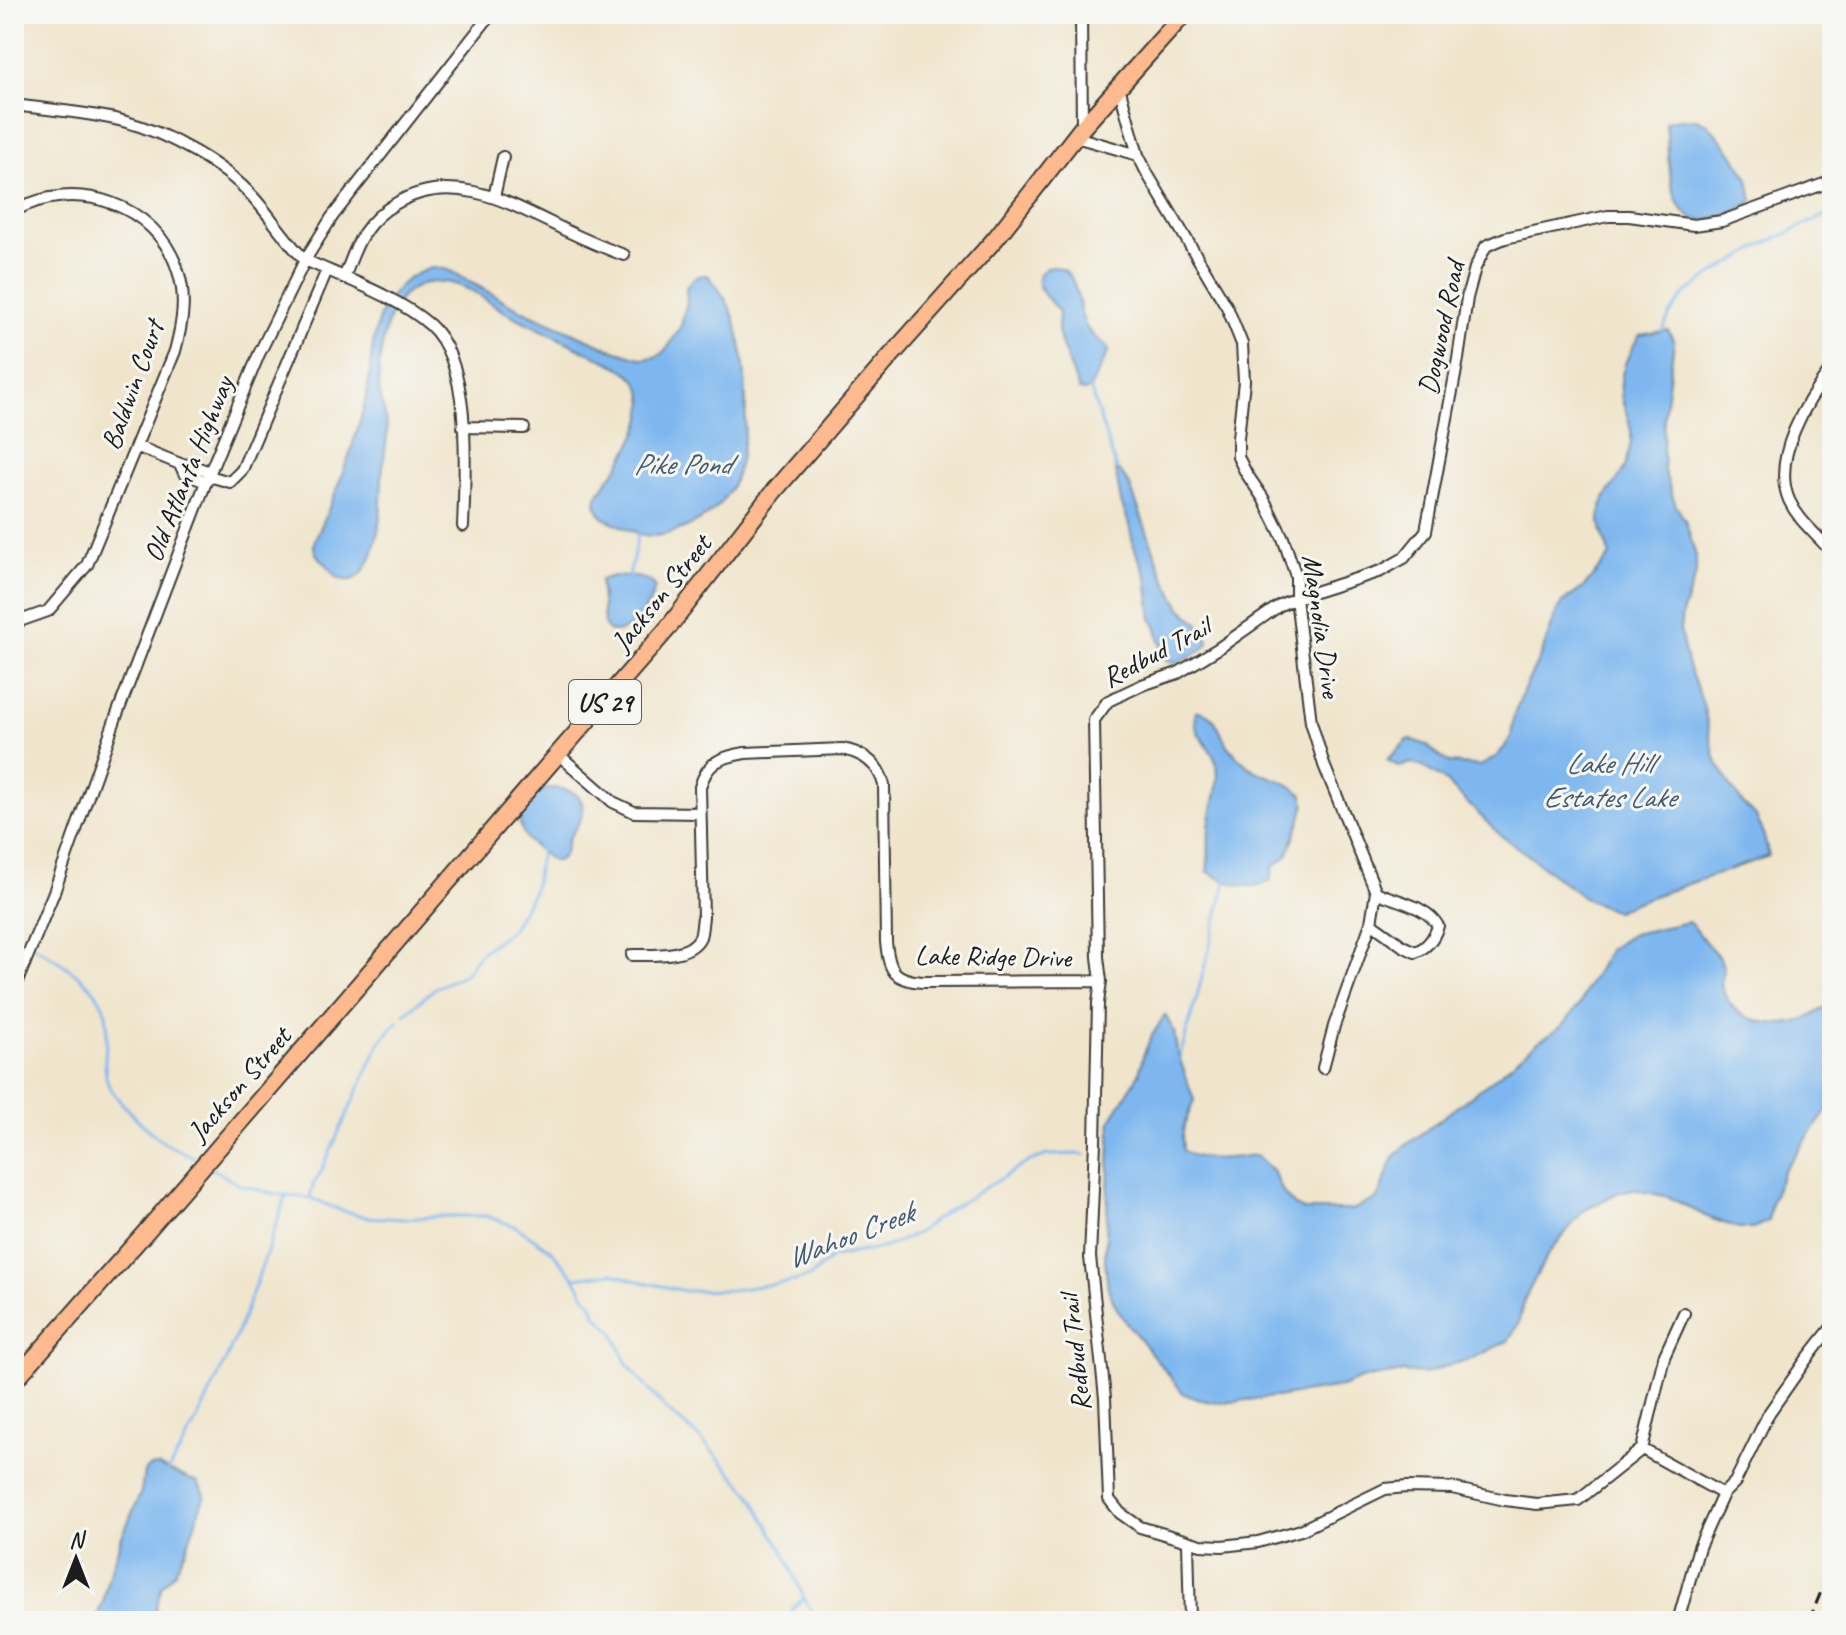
<svg xmlns="http://www.w3.org/2000/svg" width="1846" height="1635" font-family="Caveat,sans-serif">
	<rect width="100%" height="100%" fill="#f6f6f2"/>
	<filter id="ink" filterUnits="userSpaceOnUse"><feTurbulence type="fractalNoise" baseFrequency=".0125" numOctaves="2"/><feDisplacementMap in="SourceGraphic" scale="16" xChannelSelector="R" yChannelSelector="G"/><feConvolveMatrix kernelMatrix="1 2 1 2 8 2 1 2 1" color-interpolation-filters="sRGB"/></filter>
	<filter id="wash" filterUnits="userSpaceOnUse"><feTurbulence type="fractalNoise" baseFrequency=".006" numOctaves="4" result="noise"/><feDisplacementMap in="SourceGraphic" scale="32" xChannelSelector="R" yChannelSelector="G"/><feGaussianBlur stdDeviation="1.8" result="paint"/><feColorMatrix in="noise" values="0 0 0 0 0 0 0 0 0 0 0 0 0 0 0 0 0 1.4 0 .05"/><feComposite in="paint" operator="in"/></filter>
	<g filter="url(#wash)">
		<rect width="100%" height="100%" fill="#f0e5cc"/>
		<path fill="#7eb7ef" stroke="#4d6a86" stroke-width="2" d="M1680,119H1696L1708,124L1730,150L1747,176L1753,200C1739,211 1731,215 1714,218C1707,220 1696,222 1690,217C1665,200 1669,148 1666,122Z
			M1048,267C1082,264 1075,307 1086,327C1092,337 1103,342 1109,350L1090,388L1085,391L1079,390L1061,343L1058,330L1059,312C1050,299 1023,281 1048,267Z
			M432,268L445,269L454,273L521,310L611,349L643,359L655,357L661,354L667,349L681,326L687,301L686,288C691,278 697,275 708,275C715,285 724,295 729,306C750,347 753,453 728,493C718,509 703,520 686,527C672,533 658,538 644,535C630,532 617,524 604,518C598,512 594,504 598,495C603,485 613,475 619,465C639,434 662,391 621,368C583,350 545,332 507,313C489,303 474,289 454,284C435,278 412,284 399,300C385,317 377,365 379,387C380,402 388,419 387,434C386,448 383,462 382,476C381,502 381,530 372,554C367,568 357,587 339,578C333,576 331,570 327,565C321,559 314,555 314,546C314,540 317,534 320,529C339,486 355,444 366,398C372,370 370,336 383,309C394,288 409,274 432,268Z
			M1668,330L1674,342L1664,416L1663,450L1664,471L1676,506L1685,520L1696,556V574L1682,614L1680,631L1687,663L1703,704L1715,758L1731,787L1744,805L1755,815L1762,829L1769,856L1636,902L1616,911L1590,901L1576,892L1528,855L1500,835L1444,780L1423,767L1411,763L1400,767L1387,760L1409,739L1427,745L1435,753L1450,763L1480,766L1496,757L1504,748L1511,737L1514,715L1525,687L1542,653L1557,611L1562,603L1584,587L1610,556C1607,544 1600,532 1600,520C1599,496 1618,485 1626,465C1628,458 1630,448 1631,441C1633,427 1625,413 1622,399C1617,376 1628,353 1640,335Z
			M1115,468L1121,473L1130,486L1164,577L1181,608L1198,623L1209,642L1205,647L1192,656L1178,662L1167,661L1163,657L1157,628L1152,619L1147,577L1134,547L1128,521L1121,502Z
			M613,576C626,577 646,575 655,586C653,604 629,638 608,631L604,624L600,580Z
			M1196,711C1212,712 1216,722 1222,735C1227,745 1234,754 1242,761C1258,778 1283,776 1303,795L1305,804L1299,825L1287,856L1274,866L1270,881C1251,892 1224,883 1207,871C1210,856 1208,843 1209,828C1210,808 1221,787 1217,766C1212,742 1191,739 1196,711Z
			M548,788C565,788 587,792 582,815C580,823 573,831 569,838C566,844 567,851 563,856C559,862 557,861 552,861C544,854 534,847 527,839C510,815 526,798 548,788Z
			M1688,922C1696,927 1698,933 1704,940C1711,950 1722,956 1724,970C1724,974 1721,978 1721,982C1721,987 1725,995 1728,1000C1741,1024 1783,1028 1806,1019C1815,1015 1824,1008 1832,1002V1104L1783,1171L1771,1203L1768,1221L1753,1228H1739L1709,1218L1669,1197L1632,1189L1617,1193L1583,1211L1548,1254L1525,1298L1518,1324L1508,1341L1467,1361L1452,1364L1424,1374L1404,1372L1361,1379L1341,1387L1282,1396L1229,1402H1212L1197,1399L1184,1394L1125,1321L1115,1305L1108,1288L1105,1260L1111,1120L1139,1074L1143,1056L1151,1037L1165,1015L1174,1031L1177,1051L1194,1100L1184,1126L1182,1137L1183,1151C1202,1163 1234,1158 1256,1155L1273,1171L1284,1194L1295,1206L1304,1210H1352L1377,1199L1394,1157L1405,1146L1491,1081L1538,1042L1562,1026L1580,1004L1586,990L1609,949L1633,934Z
			M158,1466L197,1482L205,1494L186,1550L175,1572L162,1586L156,1606L155,1621H95L104,1599L107,1581L121,1539L141,1492L144,1472L149,1467Z"/>
		<g fill="none" stroke-linecap="round" stroke-linejoin="round">
			<path stroke="#7eb7ef" stroke-width="3" d="M1663,330L1669,316L1684,295L1711,275L1762,245L1832,212
				M1090,388L1117,470
				M629,577L638,534
				M14,933C40,951 86,973 101,1001C112,1020 105,1042 105,1062C105,1068 106,1080 109,1086C117,1101 150,1133 165,1143C175,1150 187,1153 198,1160
				M405,1014L435,988L465,974L480,953L511,930L533,892L541,851
				M1180,1056L1198,993L1226,881
				M211,1168L238,1184L273,1194L310,1198L340,1210L366,1217L405,1219L441,1216H486L515,1226L551,1250L575,1278L584,1294L591,1302L596,1315L613,1331L626,1362L636,1375L668,1411L702,1440L749,1492L786,1556L804,1598L818,1621
				M310,1198L313,1185L320,1174L380,1042L398,1021
				M575,1278L613,1273L634,1280L685,1291L732,1290L795,1281L811,1276L832,1257L886,1247L917,1233L950,1209L1030,1161L1048,1155L1075,1154L1085,1155
				M168,1470C222,1385 255,1290 286,1195
				M790,1621L793,1608L804,1598"/>
		</g>
	</g>
	<g filter="url(#ink)">
		<g fill="none" stroke-linecap="round" stroke-linejoin="round">
			<defs>
				<path id="minor" d="M1081,14L1082,126
					M1119,87L1138,155L1148,175L1227,307L1242,344L1244,381L1238,438V457L1246,473L1263,498L1283,538L1296,576V598L1311,722L1324,765L1376,892L1371,923L1334,1026L1323,1068
					M14,105C50,110 88,112 123,121C168,133 224,164 254,198C272,218 286,241 305,260C344,278 398,297 430,325C473,364 465,472 463,526
					M1076,137L1138,155
					M494,197L503,157
					M14,211C74,177 157,203 178,271C187,298 182,325 175,351L87,565L48,611L14,623
					M344,278C350,263 355,246 364,233C372,221 383,211 395,204C454,168 513,205 567,231C586,240 604,248 624,255
					M1832,368C1807,400 1771,458 1789,500C1799,522 1818,535 1832,553
					M463,427L524,428
					M136,446L180,464L190,465L210,472
					M180,464L184,473L206,482
					M209,476L230,482L242,470L327,270
					M558,754L613,802L634,812L700,813
					M1831,901L1832,899
					M1371,923L1403,946L1415,952C1427,948 1434,938 1438,926C1428,906 1395,901 1376,892
					M632,955C652,955 690,958 700,937C702,931 702,923 703,917L700,787C707,762 721,757 745,753L842,749C864,753 879,764 884,785L886,942C889,970 893,980 923,982L1101,981
					M14,989L54,892L116,717L206,482L259,354L305,260L332,217L491,14
					M1684,1313L1664,1357L1642,1449L1578,1500L1537,1504L1505,1500L1452,1488L1407,1487L1385,1489L1301,1530L1258,1542L1222,1546L1201,1545L1140,1527L1120,1513L1109,1499L1105,1398L1090,1257L1095,1142L1098,1003L1101,981L1098,957L1094,720L1108,701L1142,685L1178,673L1219,648L1280,605L1296,598L1381,571L1404,558L1426,531L1458,359L1467,298L1475,268L1486,246L1505,238L1608,216H1629L1694,225L1722,221L1832,181
					M1642,1449L1723,1494
					M1188,1542L1190,1621
					M1678,1621L1699,1547L1723,1494L1735,1482L1769,1413L1806,1360L1832,1327"/>
				<path id="primary" d="M14,1381L144,1234L558,754L668,628L774,491L888,359L996,238L1082,128L1184,14"/>
			</defs>
			<use href="#minor" stroke="#3c3a36" stroke-width="14"/>
			<use href="#primary" stroke="#3c3a36" stroke-width="20"/>
			<use href="#minor" stroke="#fff" stroke-width="10"/>
			<use href="#primary" stroke="#fcba8e" stroke-width="16"/>
			<path stroke="#1c1c1c" stroke-width="3" stroke-dasharray="12 6" stroke-linecap="butt" d="M1809,1621L1832,1565"/>
		</g>
	</g>
	<g text-anchor="middle" dominant-baseline="central" stroke-width="6" stroke-linejoin="round" paint-order="stroke">
		<rect fill="#f6f6f2" stroke="#5d5d5c" stroke-width="2" x="569" y="680" width="72" height="44" rx="6"/>
		<g font-size="26" font-weight="bold" fill="#1c1c1c">
			<text x="605" y="702">US 29</text>
		</g>
		<g font-size="28" fill="#1c1c1c" stroke="#f6f6f2">
			<text transform="translate(1441 328) rotate(-78)">Dogwood Road</text>
			<text transform="translate(132 385) rotate(-70)">Baldwin Court</text>
			<text transform="translate(188 469) rotate(-68)">Old Atlanta Highway</text>
			<text transform="translate(661 593) rotate(-51)">Jackson Street</text>
			<text transform="translate(1322 626) rotate(82)">Magnolia Drive</text>
			<text transform="translate(1156 652) rotate(-28)">Redbud Trail</text>
			<text transform="translate(993 956) rotate(1)">Lake Ridge Drive</text>
			<text transform="translate(239 1084) rotate(-49)">Jackson Street</text>
			<text transform="translate(1075 1353) rotate(-96)">Redbud Trail</text>
		</g>
		<g font-size="30" font-style="italic" fill="#435a70" stroke="#f6f6f2">
			<text x="682" y="464">Pike Pond</text>
			<text x="1609" y="763">Lake Hill<tspan x="1609" dy="34">Estates Lake</tspan></text>
			<text transform="translate(850 1235) rotate(-21)">Wahoo Creek</text>
		</g>
	</g>
	<rect width="1846" height="1635" fill="none" stroke="#f6f6f2" stroke-width="48"/>
	<g transform="translate(76 1559)" stroke="#f6f6f2" stroke-width="6" paint-order="stroke">
	<path d="M0-6L14 30L0 20L-14 30Z" fill="#1c1c1c"/>
	<text y="-12" font-size="22" font-weight="bold" text-anchor="middle" fill="#1c1c1c">N</text>
	</g>
</svg>
